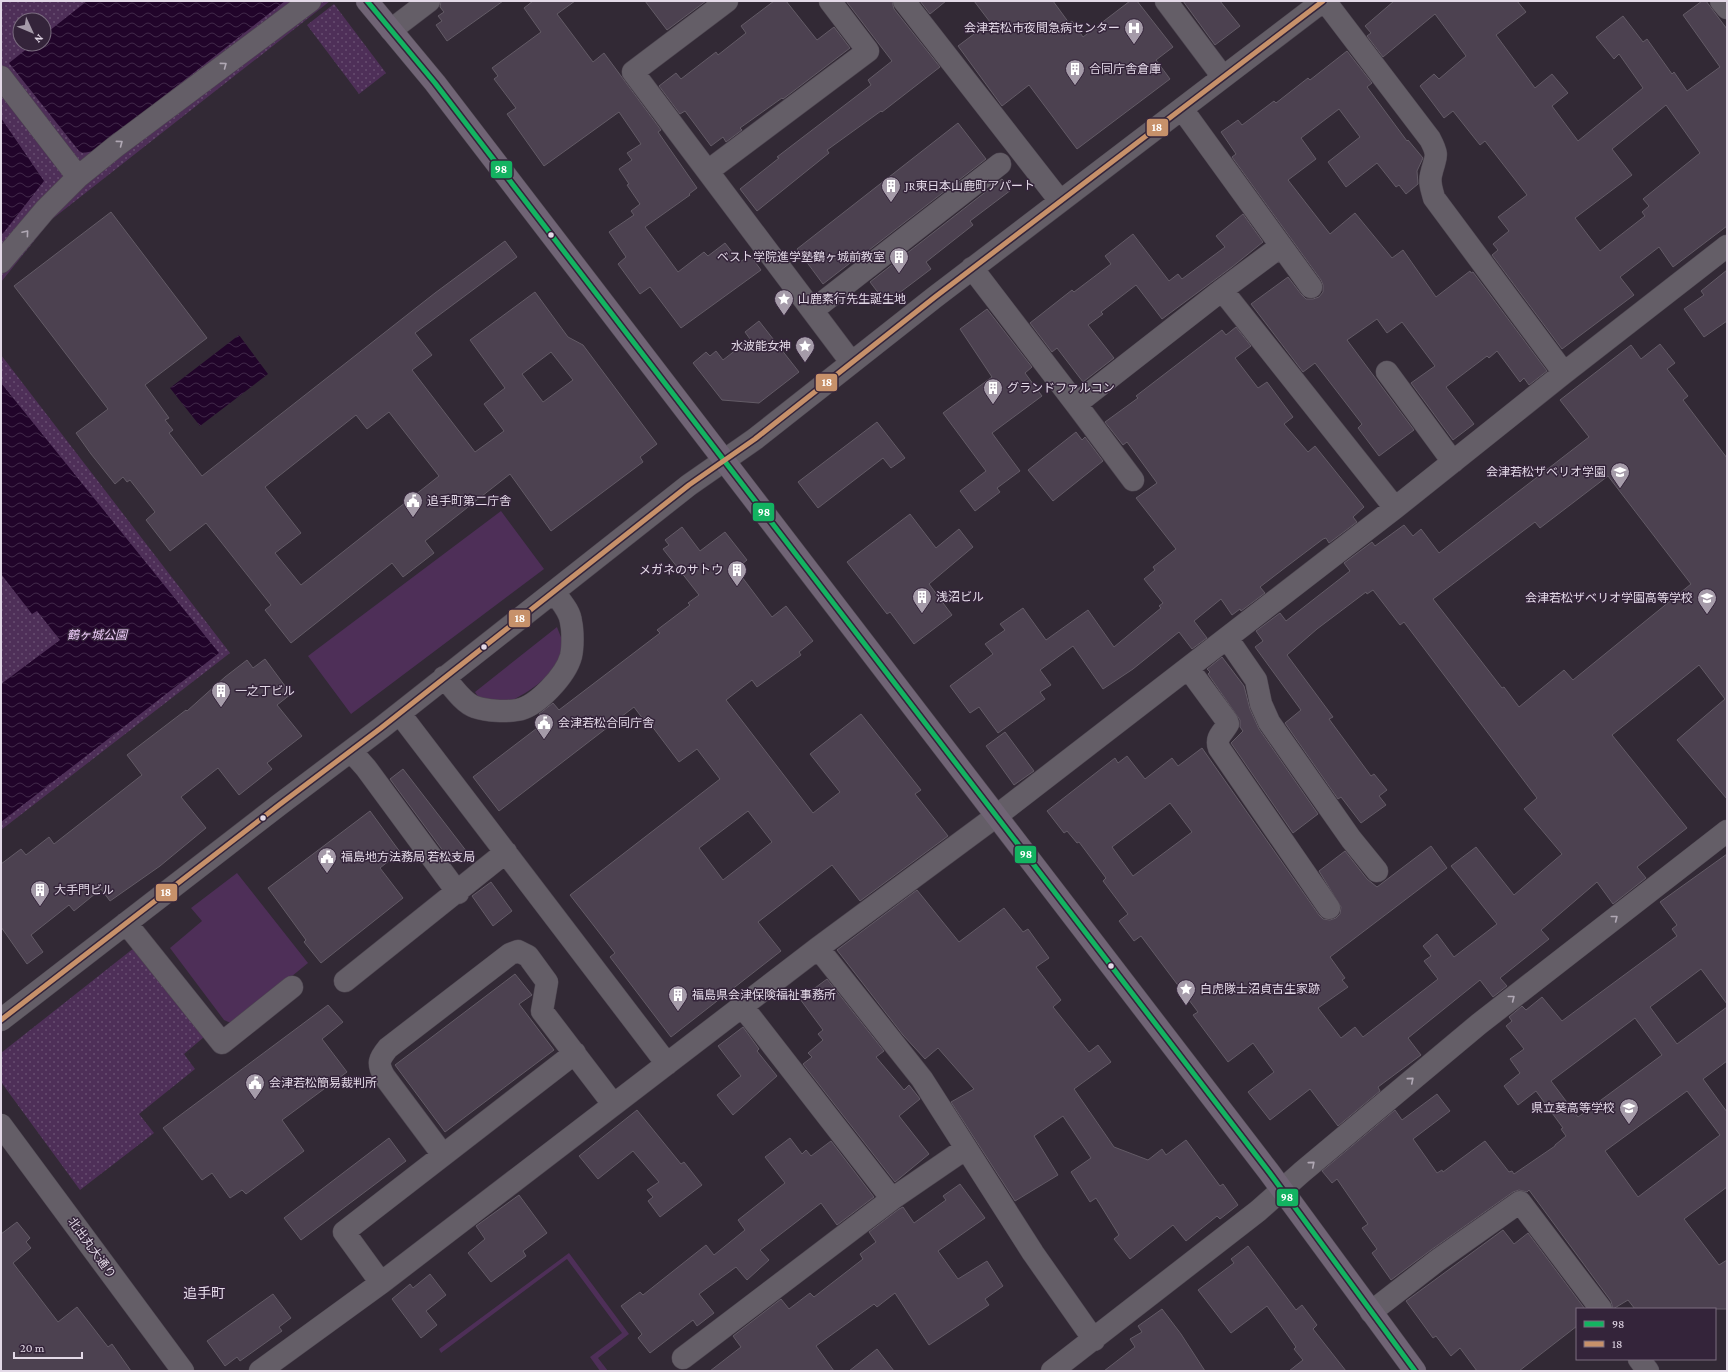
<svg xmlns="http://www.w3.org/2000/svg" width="1728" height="1372" font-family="'Crimson Pro','Noto Sans JP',serif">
	<defs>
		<pattern id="park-dots" width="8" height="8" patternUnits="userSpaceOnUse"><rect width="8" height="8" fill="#4e2f58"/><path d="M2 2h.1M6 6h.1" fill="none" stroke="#674d70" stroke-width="1.8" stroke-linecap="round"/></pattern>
		<pattern id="water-waves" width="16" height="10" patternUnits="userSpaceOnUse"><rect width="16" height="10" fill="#21042a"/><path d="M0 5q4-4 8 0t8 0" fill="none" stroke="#412849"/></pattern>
	</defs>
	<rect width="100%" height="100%" fill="#322935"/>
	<path fill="#4e2f58" d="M501,511L544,569L351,714L308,656Z
		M557,627C559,633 564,642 563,648C557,676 526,694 503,705L479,698L475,692Z
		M237,873L308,963L233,1024L224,1020L170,948L202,921L191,908Z
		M569,1253L629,1334L598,1358L608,1371H600L590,1357L622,1333L567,1259L441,1353L439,1349Z"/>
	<path fill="url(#park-dots)" fill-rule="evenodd" d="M1,1H330L51,220L1,282ZM20,20H44V44H20Z
		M334,4L386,73L359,94L307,25Z
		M1,355L230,653L1,830Z
		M134,948L204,1037L184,1054L195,1069L139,1114L154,1133L80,1190L1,1082V1053Z"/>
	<path fill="url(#water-waves)" d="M87,1H285L94,151L83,153L79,151L9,63L33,44H44V35Z
		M1,118L44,181L1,236Z
		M239,335L268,374L200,426L170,388Z
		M1,383L219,653L1,822V684L60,640L37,611L32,614L1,574Z"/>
	<path fill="#4c4150" stroke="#635b66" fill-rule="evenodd" d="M441,1H503L447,41L436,25L442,21L438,16L444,12L440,7Z
		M533,1H575L557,14L593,62L604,53L661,130L658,132L697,188L689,194L690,195L645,227L678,272L704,252L708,256L725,243L740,262L750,255L761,270L681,328L650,287L640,294L618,264L626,257L609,232L634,215L631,211L640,204L627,185L629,184L619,169L632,160L627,153L641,144L619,112L544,166L507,114L516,108L494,79L498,76L492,68L541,32L524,8Z
		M645,1H706L667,30Z
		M774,1H786L817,40L834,27L850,48L783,99L782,98L740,128L742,130L726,142L723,137L711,146L685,111L680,114L659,86L676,73L681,79L716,52L718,55L746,33L741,26Z
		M846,1H892L894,9L940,67L882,112L881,111L827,150L829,153L757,211L740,189L779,158L777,157L871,85L868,80L892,61Z
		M920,1H946L930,14Z
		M974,1H1053L1069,23L1072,21L1083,37L1130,1H1137L1173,47L1156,60L1170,79L1077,149L1029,85L1002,106L958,46L990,22Z
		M1183,1H1220L1240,26L1215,45Z
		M1394,1H1517L1526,12L1496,35L1535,88L1552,74L1568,93L1552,106L1578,141L1643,88L1619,54L1614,59L1596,37L1623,16L1643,42L1647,39L1672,74L1674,72L1687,91L1720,67L1683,15L1702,1H1706L1727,29V226L1673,267L1659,247L1620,277L1634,295L1562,349L1492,255L1498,250L1493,244L1509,231L1498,217L1527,195L1485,141L1480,145L1453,111L1444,118L1420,86L1434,74L1439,79L1466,56L1435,14L1383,57L1367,36L1371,33L1365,26ZM1666,105L1700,153L1643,199L1649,206L1642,212L1645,216L1600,251L1575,218L1632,175L1612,149Z
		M1347,51L1372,83L1367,87L1407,141L1408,140L1423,158L1417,171L1418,184L1406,194L1399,185L1396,187L1377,163L1346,187L1328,162L1360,137L1339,109L1301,138L1316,159L1288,180L1330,234L1355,213L1392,258L1403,250L1436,297L1470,271L1471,273L1473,272L1547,371L1529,385L1524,378L1520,382L1497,351L1489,358L1487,356L1446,387L1474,424L1453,440L1411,383L1435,366L1402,322L1387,333L1377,319L1347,340L1414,430L1379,456L1358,428L1362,424L1315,363L1303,372L1251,304L1288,277L1301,294L1306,299H1313L1319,297L1323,292V285L1321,280L1232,157L1236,154L1221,132L1238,120L1242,125L1274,101L1276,103L1308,78L1310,80Z
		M958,123L986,159L855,261L854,260L823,284L797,249Z
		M1002,179L1011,190L970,221L973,225L926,262L931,269L886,303L870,282Z
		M111,212L207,338L145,385L169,418L165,420L173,430L169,433L202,476L435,293L505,241L517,257L415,333L432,355L412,370L475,452L504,431L484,404L505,388L470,340L535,292L568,337L583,345L657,444L640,457L643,462L551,531L510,474L425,541L434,553L403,577L392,563L291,643L265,610L271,605L206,523L170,551L146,520L155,512L130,480L127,482L123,477L115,484L91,454L76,433L108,409L14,286ZM551,352L573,380L543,402L522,374ZM389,412L439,476L301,585L275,553L301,533L265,487L356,415L367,429Z
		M1243,214L1263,242L1232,267L1162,319L1136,285L1101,312L1103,314L1088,325L1114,358L1083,382L1057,348L1052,352L1030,323L1072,290L1074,292L1111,264L1105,256L1133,234L1169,281L1178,274L1182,279L1225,247L1216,236Z
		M1727,270V321L1704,337L1684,309L1704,295L1701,291Z
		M987,309L1032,367L1025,373L1042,396L992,433L1020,471L997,488L1000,492L975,511L960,491L986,471L943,413L992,377L960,329Z
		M759,321L799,372L759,403L722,400L693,363L706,352L710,356L716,351L723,360L750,339L745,332Z
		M1236,327L1251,346L1235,358L1258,388L1267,382L1293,417L1284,424L1308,452L1315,446L1364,507L1353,517L1357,522L1329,543L1326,538L1323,539L1286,567L1260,587L1265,593L1241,611L1240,609L1232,615L1221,599L1194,621L1207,638L1192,649L1179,632L1133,669L1103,689L1073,646L1040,670L1051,685L1040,692L1045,699L998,733L979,707L970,713L950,686L993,654L985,644L1005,630L1000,624L1023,608L1046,640L1088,610L1114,647L1161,608L1159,606L1163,603L1144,579L1155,570L1153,567L1176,549L1136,498L1157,483L1127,442L1123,445L1105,422L1138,398L1136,396L1222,330L1226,335Z
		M1660,344L1675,363L1667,369L1688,396L1683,400L1727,458V799L1677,740L1725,699L1699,665L1612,735L1687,828L1637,867L1646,878L1613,904L1597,882L1541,930L1549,939L1500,978L1507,986L1493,997L1480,980L1408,1038L1421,1055L1378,1087L1380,1091L1338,1126L1310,1089L1270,1120L1248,1092L1274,1072L1253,1043L1228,1062L1193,1015L1198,1012L1141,936L1134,941L1119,921L1128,914L1103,881L1106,878L1079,842L1077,843L1067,831L1064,833L1047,811L1115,758L1118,763L1127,756L1145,779L1172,758L1178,766L1202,748L1319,915L1323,919L1330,920L1336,918L1340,914L1341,907L1319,871L1345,851L1367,879L1377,887L1431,846L1447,868L1330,957L1345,978L1342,980L1348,987L1318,1008L1341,1038L1355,1027L1363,1037L1438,979L1424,961L1431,956L1423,946L1437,934L1454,957L1497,924L1451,866L1476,847L1514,895L1562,854L1524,809L1537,798L1404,622L1400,625L1373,590L1367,594L1366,592L1317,629L1287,655L1333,717L1329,719L1371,776L1374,774L1387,790L1379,796L1386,805L1361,823L1341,797L1338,799L1285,723L1301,710L1255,647L1263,641L1256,631L1280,613L1286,621L1350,571L1344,563L1372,542L1375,546L1404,525L1413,536L1421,529L1439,553L1589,437L1560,400L1631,345L1641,359ZM1608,476L1691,584L1573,680L1564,670L1519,707L1504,687L1502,688L1433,599L1535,522L1540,528ZM1170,803L1192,832L1133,876L1112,847Z
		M877,422L905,458L891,468L883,458L818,508L798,482Z
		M1076,432L1082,440L1085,437L1103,461L1053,501L1028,470Z
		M910,514L936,548L959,529L973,547L929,584L952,615L914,644L890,612L887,614L847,562Z
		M682,527L700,551L725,532L747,560L736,569L772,617L786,606L813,641L799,652L801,655L757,687L752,680L726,700L813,813L840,792L810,754L861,714L921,790L915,794L948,836L860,901L832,865L758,922L781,951L671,1037L610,957L615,953L570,895L720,779L697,749L679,762L645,717L643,719L634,707L499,811L473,777L545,722L539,714L553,703L559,710L660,633L657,630L690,605L688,603L699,595L663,549L669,545L665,540ZM748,811L772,842L723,880L699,848Z
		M1222,657L1244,686L1250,709L1259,729L1318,814L1293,833L1231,743L1243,731L1240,727V720L1208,674L1210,672L1207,669Z
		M265,659L291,694L277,705L302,736L267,763L272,769L239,795L218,768L181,797L206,828L160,866L110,901L101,889L74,911L69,905L31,935L43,952L27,964L1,927V864L21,849L26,855L49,837L54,844L142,775L127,755L186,710L187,711L225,677L247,660L253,668Z
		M1005,732L1034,771L1014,785L986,746Z
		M403,769L467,852L452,863L390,779Z
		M370,811L400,852L380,868L403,898L321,963L304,942L306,940L268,888Z
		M1727,854V1004L1701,969L1650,1007L1677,1044L1727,1007V1061L1703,1079L1727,1112V1187L1684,1219L1719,1265L1727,1260V1309H1635L1628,1300L1613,1309L1611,1301L1529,1190L1527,1192L1519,1190L1513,1192L1431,1250L1391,1280L1372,1253L1377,1249L1362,1228L1368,1224L1337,1179L1332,1183L1322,1171L1395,1110L1402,1120L1437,1094L1450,1111L1413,1139L1437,1173L1442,1170L1443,1172L1485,1141L1509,1172L1512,1171L1514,1174L1555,1146V1145L1566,1136L1561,1129L1563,1128L1536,1091L1518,1105L1504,1086L1520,1073L1510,1059L1524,1049L1506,1026L1512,1021L1509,1017L1522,1006L1526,1010L1542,997L1562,1021L1677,936L1672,929L1677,925L1660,902ZM1635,1018L1662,1055L1578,1117L1551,1081ZM1687,1091L1720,1135L1638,1197L1605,1151Z
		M491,882L512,911L493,926L472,896Z
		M917,890L959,942L1004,908L1023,932L1028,929L1049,958L1036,967L1061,1000L1053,1007L1089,1052L1098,1045L1111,1062L1074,1089L1114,1147L1148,1160L1162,1149L1166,1155L1186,1140L1220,1186L1223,1184L1238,1205L1220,1219L1217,1216L1186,1241L1173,1225L1130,1259L1114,1239L1119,1235L1096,1198L1090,1202L1071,1172L1091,1158L1063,1116L1034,1136L1058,1175L1015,1201L951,1102L974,1089L938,1048L925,1059L903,1035L837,950Z
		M515,974L532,995L519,1004L554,1050L445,1132L395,1065Z
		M827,979L884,1051L876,1057L904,1090L909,1085L920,1099L899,1116L929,1154L895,1182L803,1064L812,1057L808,1053L823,1040L818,1034L823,1030L800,999Z
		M328,1005L343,1022L322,1039L347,1072L282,1120L304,1151L246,1194L242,1190L230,1198L212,1173L202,1180L163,1128Z
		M743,1027L759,1049L757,1051L777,1076L733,1115L717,1095L741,1076L718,1046Z
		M637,1110L681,1164L684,1162L702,1185L660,1217L648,1201L653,1197L647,1190L659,1182L633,1151L598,1179L579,1156Z
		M389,1138L406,1161L301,1240L284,1218Z
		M790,1138L802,1154L806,1150L811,1156L831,1141L874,1197L837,1225L821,1203L760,1250L769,1260L747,1280L736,1267L699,1294L714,1313L697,1326L693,1320L650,1353L638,1338L642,1334L621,1306L640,1292L643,1295L706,1245L714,1255L745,1230L738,1220L785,1183L765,1157Z
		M960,1184L985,1218L938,1251L958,1279L987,1261L1003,1286L985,1299L989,1305L929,1345L895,1293L877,1307L874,1304L816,1346L834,1371H710L741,1347L733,1336L781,1299L789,1309L810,1293L814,1297L863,1259L860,1254L876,1242L869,1232L899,1209L903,1207L914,1223L946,1200L943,1196Z
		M519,1195L547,1233L523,1251L526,1256L491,1282L468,1253L485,1239L476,1226Z
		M17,1222L30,1238L26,1242L31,1248L13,1263L58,1322L77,1307L108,1347L112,1344L131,1371H1V1234Z
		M1503,1230L1514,1244L1528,1233L1585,1309H1577V1326L1519,1371H1477L1460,1348L1451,1356L1436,1336L1433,1338L1406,1301Z
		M1248,1246L1296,1310L1302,1305L1317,1325L1313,1329L1346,1371H1289L1303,1360L1294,1349L1296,1347L1267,1306L1231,1333L1198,1290L1234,1263L1231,1259Z
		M430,1274L446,1295L426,1311L437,1325L421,1338L392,1299L410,1284L413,1288Z
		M273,1294L291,1318L279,1327L282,1331L240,1361L237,1357L225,1366L207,1341Z
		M1162,1309L1181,1334L1205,1371H1104L1135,1347L1130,1339L1142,1332L1138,1326Z
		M877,1349L894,1371H849Z"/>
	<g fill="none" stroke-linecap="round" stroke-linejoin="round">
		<defs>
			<path id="minor" d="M727,1L633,72L851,362
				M904,1L1060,201
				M1166,1L1223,77
				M1325,1L1430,139C1440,158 1435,156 1431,175C1429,183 1432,190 1434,198L1564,373
				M1721,1L1727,8
				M391,30L429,1
				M1,77L78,177
				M1182,109L1311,287
				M708,171L868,51L830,1
				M1,262L45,210L78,177L115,147L310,1
				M972,268L1076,404L1222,290L1281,246
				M1222,290L1395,508
				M813,310L1000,164
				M1387,372L1453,462
				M1076,404L1133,480
				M1227,638L1256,680L1261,704L1269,722L1351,839L1377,871
				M1188,668L1227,721L1228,724C1223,733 1215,737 1219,748L1329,908
				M444,677C452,686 463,703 475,707C487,711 505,712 517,710C537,707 566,675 571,656C573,647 573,631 571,622C570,611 561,602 555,593
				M400,714L667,1064
				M351,751L366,768L458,893
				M126,923L222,1043L292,987
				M818,948L922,1079L1033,1253L1094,1340
				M345,981L506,852
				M742,1006L892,1199
				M1,1020L279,805L381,728L689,485L755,439L935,297L1323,1
				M1,1125L183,1371
				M443,1155L384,1076C377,1063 379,1059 388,1048L510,954L518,951L528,956L547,982L542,1011L613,1104
				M381,1283L344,1232L575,1053
				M1371,1312L1438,1260L1520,1202L1601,1309
				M683,1358L892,1199L965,1149
				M1639,1359L1648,1371
				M260,1371L381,1283L818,948L995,817L1395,508L1564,373L1727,246
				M1052,1371L1258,1211L1302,1172L1479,1024L1727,831"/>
			<path id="highway" d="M367,1L435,83L1269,1172L1415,1371"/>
		</defs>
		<use href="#minor" stroke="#4e4651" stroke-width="23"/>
		<use href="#highway" stroke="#4e4651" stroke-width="23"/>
		<use href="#minor" stroke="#645e67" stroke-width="22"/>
		<use href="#highway" stroke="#706475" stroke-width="22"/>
		<defs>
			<path id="bus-1" d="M367,1L435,83L1269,1172L1415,1371"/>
			<path id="bus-2" d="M1,1020L279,805L381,728L689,485L755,439L935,297L1323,1"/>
		</defs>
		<use href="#bus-1" stroke="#34243a" stroke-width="8"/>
		<use href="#bus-2" stroke="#34243a" stroke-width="8"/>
		<use href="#bus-1" stroke="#13b361" stroke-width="5"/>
		<use href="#bus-2" stroke="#c7916a" stroke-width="5"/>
	</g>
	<defs><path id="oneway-chevron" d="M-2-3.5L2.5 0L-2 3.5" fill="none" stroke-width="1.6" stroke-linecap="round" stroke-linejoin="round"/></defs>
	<g stroke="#b0a8b4">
		<use href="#oneway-chevron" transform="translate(224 65) rotate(-37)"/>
		<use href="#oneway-chevron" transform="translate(120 143) rotate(-37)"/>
		<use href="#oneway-chevron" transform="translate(26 233) rotate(-50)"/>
		<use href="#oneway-chevron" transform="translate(1615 918) rotate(-38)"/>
		<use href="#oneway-chevron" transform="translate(1512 998) rotate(-38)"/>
		<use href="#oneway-chevron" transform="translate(1411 1080) rotate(-40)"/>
		<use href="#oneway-chevron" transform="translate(1312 1164) rotate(-40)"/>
	</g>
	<defs>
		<symbol id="hospital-pin" viewBox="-11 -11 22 30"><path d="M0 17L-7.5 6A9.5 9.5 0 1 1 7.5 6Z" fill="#a59ba9" stroke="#34243a"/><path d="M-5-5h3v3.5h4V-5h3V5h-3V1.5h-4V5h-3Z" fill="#fff"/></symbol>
		<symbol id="building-pin" viewBox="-11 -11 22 30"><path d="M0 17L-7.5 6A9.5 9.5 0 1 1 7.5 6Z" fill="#a59ba9" stroke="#34243a"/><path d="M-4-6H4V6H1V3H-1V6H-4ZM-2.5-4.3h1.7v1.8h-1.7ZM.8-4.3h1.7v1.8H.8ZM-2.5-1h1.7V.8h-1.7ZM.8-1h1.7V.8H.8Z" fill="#fff"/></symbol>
		<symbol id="sight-pin" viewBox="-11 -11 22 30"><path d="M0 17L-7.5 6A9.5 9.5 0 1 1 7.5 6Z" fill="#a59ba9" stroke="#34243a"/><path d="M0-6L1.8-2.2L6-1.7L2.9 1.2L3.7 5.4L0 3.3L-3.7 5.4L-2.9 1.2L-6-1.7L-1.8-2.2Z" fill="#fff"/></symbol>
		<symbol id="school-pin" viewBox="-11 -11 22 30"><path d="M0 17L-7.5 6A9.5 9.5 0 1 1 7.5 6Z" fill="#a59ba9" stroke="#34243a"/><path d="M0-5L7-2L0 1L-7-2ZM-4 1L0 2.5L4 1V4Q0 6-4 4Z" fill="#fff"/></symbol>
		<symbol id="civic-pin" viewBox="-11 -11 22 30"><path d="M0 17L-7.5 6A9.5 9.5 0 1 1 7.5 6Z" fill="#a59ba9" stroke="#34243a"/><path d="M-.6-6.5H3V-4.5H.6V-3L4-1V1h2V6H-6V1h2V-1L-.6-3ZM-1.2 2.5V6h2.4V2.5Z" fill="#fff"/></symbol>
	</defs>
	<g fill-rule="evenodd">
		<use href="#hospital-pin" x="1123" y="17" width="22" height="30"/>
		<use href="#building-pin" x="1064" y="58" width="22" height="30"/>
		<use href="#building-pin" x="880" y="175" width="22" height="30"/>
		<use href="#building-pin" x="888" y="246" width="22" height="30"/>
		<use href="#sight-pin" x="773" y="288" width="22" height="30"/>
		<use href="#sight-pin" x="794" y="335" width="22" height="30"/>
		<use href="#building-pin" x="982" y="377" width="22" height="30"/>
		<use href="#school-pin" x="1609" y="461" width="22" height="30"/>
		<use href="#civic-pin" x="402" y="490" width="22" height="30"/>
		<use href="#building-pin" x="726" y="559" width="22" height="30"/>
		<use href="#building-pin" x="911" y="586" width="22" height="30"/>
		<use href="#school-pin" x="1696" y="587" width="22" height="30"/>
		<use href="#building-pin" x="210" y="680" width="22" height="30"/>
		<use href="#civic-pin" x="533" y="712" width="22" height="30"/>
		<use href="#civic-pin" x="316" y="846" width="22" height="30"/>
		<use href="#building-pin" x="29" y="879" width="22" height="30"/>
		<use href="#sight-pin" x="1175" y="978" width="22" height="30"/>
		<use href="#building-pin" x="667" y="984" width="22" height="30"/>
		<use href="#civic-pin" x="244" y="1072" width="22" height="30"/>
		<use href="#school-pin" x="1618" y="1097" width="22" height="30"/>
	</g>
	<g fill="#e3d9e7" stroke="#34243a" stroke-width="1.5">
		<circle cx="551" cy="235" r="3.5"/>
		<circle cx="484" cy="647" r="3.5"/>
		<circle cx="263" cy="818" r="3.5"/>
		<circle cx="1111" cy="966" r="3.5"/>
	</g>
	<g text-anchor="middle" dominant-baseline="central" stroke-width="3" stroke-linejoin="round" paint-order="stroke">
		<g font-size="12" fill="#e3d9e7" stroke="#34243a" text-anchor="start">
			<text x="1120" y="28" text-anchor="end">会津若松市夜間急病センター</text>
			<text x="1089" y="69">合同庁舎倉庫</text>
			<text x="905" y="186">JR東日本山鹿町アパート</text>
			<text x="885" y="257" text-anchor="end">ベスト学院進学塾鶴ヶ城前教室</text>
			<text x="798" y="299">山鹿素行先生誕生地</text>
			<text x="791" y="346" text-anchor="end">水波能女神</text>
			<text x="1007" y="388">グランドファルコン</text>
			<text x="1606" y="472" text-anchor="end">会津若松ザベリオ学園</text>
			<text x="427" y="501">追手町第二庁舎</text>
			<text x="723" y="570" text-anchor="end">メガネのサトウ</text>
			<text x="936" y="597">浅沼ビル</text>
			<text x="1693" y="598" text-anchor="end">会津若松ザベリオ学園高等学校</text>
			<text x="235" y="691">一之丁ビル</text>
			<text x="558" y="723">会津若松合同庁舎</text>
			<text x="341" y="857">福島地方法務局 若松支局</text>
			<text x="54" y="890">大手門ビル</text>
			<text x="1200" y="989">白虎隊士沼貞吉生家跡</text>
			<text x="692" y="995">福島県会津保険福祉事務所</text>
			<text x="269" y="1083">会津若松簡易裁判所</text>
			<text x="1615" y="1108" text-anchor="end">県立葵高等学校</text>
		</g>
		<g font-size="12" font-style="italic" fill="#f1cffd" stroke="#34243a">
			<text x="97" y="635">鶴ヶ城公園</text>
		</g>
		<g font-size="12" fill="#e3d9e7" stroke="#34243a">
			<text transform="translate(92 1248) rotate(54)">北出丸大通り</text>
		</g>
		<g font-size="14" fill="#e3d9e7" stroke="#34243a">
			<text x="204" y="1293">追手町</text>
		</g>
	</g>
	<g stroke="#34243a" stroke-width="1.5">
		<rect x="1146" y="118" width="23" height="19" rx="4" fill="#c7916a"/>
		<rect x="490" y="160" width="23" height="19" rx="4" fill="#13b361"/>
		<rect x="815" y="373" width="23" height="19" rx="4" fill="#c7916a"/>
		<rect x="752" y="502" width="23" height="20" rx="4" fill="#13b361"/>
		<rect x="508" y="609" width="23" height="19" rx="4" fill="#c7916a"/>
		<rect x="1014" y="845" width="23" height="19" rx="4" fill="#13b361"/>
		<rect x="155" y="883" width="23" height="19" rx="4" fill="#c7916a"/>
		<rect x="1276" y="1188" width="23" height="19" rx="4" fill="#13b361"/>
	</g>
	<g font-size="11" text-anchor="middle" font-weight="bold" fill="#fff">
		<text x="1157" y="131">18</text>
		<text x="501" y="173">98</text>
		<text x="827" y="386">18</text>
		<text x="764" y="516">98</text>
		<text x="520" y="622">18</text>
		<text x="1026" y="858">98</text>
		<text x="166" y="896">18</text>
		<text x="1287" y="1201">98</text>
	</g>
	<rect width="1728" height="1372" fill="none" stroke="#e3d9e7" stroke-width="4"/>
	<rect x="1576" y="1308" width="140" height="52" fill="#34243a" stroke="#7a6c7f"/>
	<rect x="1584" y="1321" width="20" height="6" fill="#13b361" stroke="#7a6c7f"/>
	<text x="1612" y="1328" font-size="12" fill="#e3d9e7">98</text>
	<rect x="1584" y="1341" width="20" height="6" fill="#c7916a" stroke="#7a6c7f"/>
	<text x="1612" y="1348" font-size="12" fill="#e3d9e7">18</text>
	<g transform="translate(32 32) rotate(134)"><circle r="19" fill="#34243a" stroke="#7a6c7f"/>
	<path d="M0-3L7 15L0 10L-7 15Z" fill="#a59ba9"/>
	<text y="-6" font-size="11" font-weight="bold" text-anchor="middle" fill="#e3d9e7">N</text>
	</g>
	<path d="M14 1352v6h68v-6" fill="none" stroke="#e3d9e7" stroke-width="2"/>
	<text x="20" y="1352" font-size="12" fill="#e3d9e7" stroke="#34243a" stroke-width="3" paint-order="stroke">20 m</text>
</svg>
